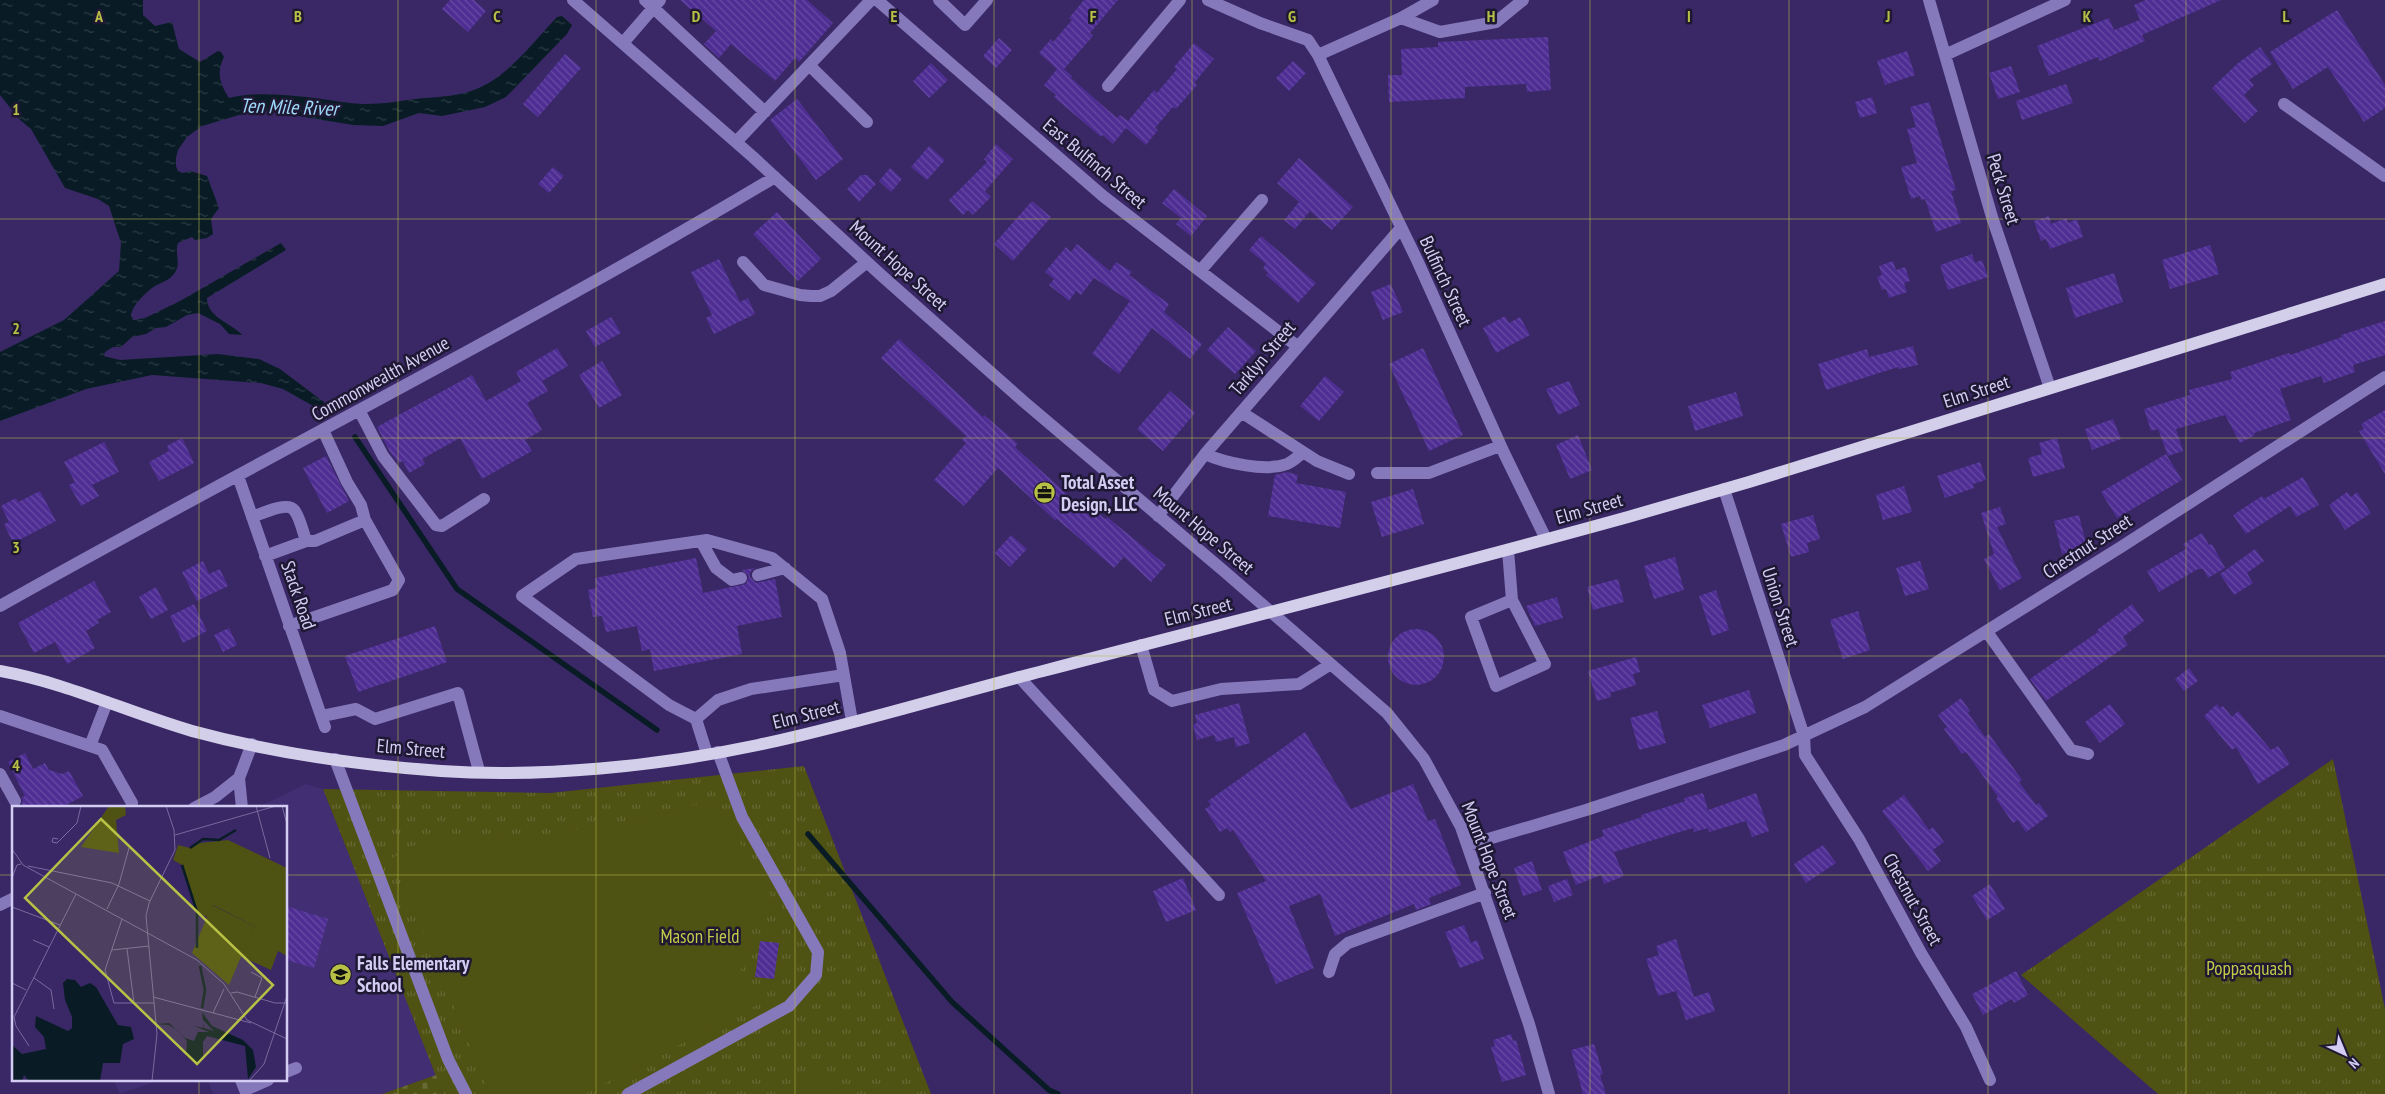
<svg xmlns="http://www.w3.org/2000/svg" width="2385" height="1094" font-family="'PT Sans Narrow',sans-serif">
	<defs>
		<pattern id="grass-tufts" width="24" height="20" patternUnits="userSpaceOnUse" patternTransform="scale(1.25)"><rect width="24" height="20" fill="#4e5212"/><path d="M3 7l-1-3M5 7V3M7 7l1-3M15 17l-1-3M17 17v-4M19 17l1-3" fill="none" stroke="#676a35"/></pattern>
		<pattern id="cemetery-stones" width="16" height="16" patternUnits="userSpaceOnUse" patternTransform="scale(1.25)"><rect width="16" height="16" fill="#4e5212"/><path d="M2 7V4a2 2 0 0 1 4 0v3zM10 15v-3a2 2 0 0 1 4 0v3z" fill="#676a35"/></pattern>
		<pattern id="water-ripples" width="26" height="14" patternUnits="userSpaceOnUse" patternTransform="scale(1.25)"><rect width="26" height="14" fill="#091c26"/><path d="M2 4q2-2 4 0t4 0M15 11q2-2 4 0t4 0" fill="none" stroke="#2c3c46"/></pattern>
		<pattern id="building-back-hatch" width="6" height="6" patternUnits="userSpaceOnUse" patternTransform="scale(1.25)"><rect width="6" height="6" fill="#4f2e94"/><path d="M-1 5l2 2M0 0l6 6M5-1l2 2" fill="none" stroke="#674ba3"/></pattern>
	</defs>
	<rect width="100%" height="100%" fill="#392865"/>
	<path fill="#412e73" d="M306,784L323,789L436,1075L382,1094H213L208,1080H286V808H256Z
		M113,1080H159L120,1094Z"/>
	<path fill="url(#grass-tufts)" d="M2333,759L2385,1009V1094H2158L2021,975Z
		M804,766L931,1094H443L323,789L550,793Z"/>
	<path fill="url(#cemetery-stones)" d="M436,1075L443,1094H382Z"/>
	<path fill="#4e5212" d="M716,800L777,909L751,926L741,970L764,1001L584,1094H490L392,858L422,842L521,838L628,822Z
		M820,1068L843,1094H790Z
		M874,1088H905L909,1094H869Z"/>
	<path fill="url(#water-ripples)" d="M0,0H143V15L155,26L172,22L179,49L200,62L218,51L221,52L224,57C216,73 220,84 229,98C264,89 314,98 350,103C371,106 393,102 415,99C433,97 453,97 471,91C507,79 532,43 557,17L562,16L572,25L567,34L506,97L485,107L442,116L419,113L383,126L353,125L268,111L239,115L202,126L187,137L178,150L176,158V166L178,171L183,173L190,171L207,176L219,208L211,219L213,234L207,238L195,240L192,237L178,243C174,255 183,265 172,276C168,281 160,283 155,286C146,292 132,305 131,316L134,320L145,318L180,301L281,243L286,250L207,298C207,318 232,323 242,335L229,334L220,324L198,313L187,315L166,327L156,328L146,334L132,337L121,347H113L105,352L104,356L120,360L218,354L259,359L280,369L329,406L322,411L283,389L261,383L152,375L86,389L0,421V352L64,320L119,271L121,243L109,206L98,199L65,188L31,129L20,120L0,95Z"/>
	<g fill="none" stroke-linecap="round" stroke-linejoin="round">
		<path stroke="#091c26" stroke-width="5.5" d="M355,437L457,589L657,730
			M808,834L952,1002L1049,1090L1058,1094"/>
	</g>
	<path fill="url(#building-back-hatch)" d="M450,0H474L486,11L468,32L442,9Z
		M680,0H807L833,23L799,62L795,58L775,81L731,44L719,58L704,44L716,31Z
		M1084,0H1118L1090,33L1093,36L1064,69L1072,76L1071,78L1117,118L1120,115L1128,121L1154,90L1157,93L1177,69L1174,67L1194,43L1214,59L1194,83L1197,85L1176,109L1173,107L1155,128L1158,130L1146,145L1126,128L1113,144L1103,135L1101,137L1054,97L1056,95L1044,85L1057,69L1039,53L1051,39L1053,42L1072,20L1069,18Z
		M2146,0H2221L2142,35L2145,41L2100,61L2098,57L2049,76L2037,46L2109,18L2114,30L2140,20L2134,5Z
		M2337,10L2385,85V108L2364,122L2328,67L2293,89L2270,52Z
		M1548,37L1551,90L1527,92L1526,84L1465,87V98L1389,102L1388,75H1402L1401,49L1438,47V42Z
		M999,38L1012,50L996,68L983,56Z
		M2260,47L2272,64L2249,80L2254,85L2244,95L2258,111L2245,123L2212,88L2238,63Z
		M1907,51L1915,75L1885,85L1877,61Z
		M565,54L581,68L538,117L523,104Z
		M1293,61L1306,73L1289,91L1276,78Z
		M931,63L948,80L929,98L913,81Z
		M2011,66L2020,92L1998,99L1989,73Z
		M2066,84L2073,103L2022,120L2016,101Z
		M1872,97L1877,113L1860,118L1855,102Z
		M797,99L843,159L816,180L770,120Z
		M1929,102L1956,190L1951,191L1961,223L1936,232L1925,199L1921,200L1920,196L1911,199L1901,167L1917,163L1907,129L1916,127L1910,107Z
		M996,144L1013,159L985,191L991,197L973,215L968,210L963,215L949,200L987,162L984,159Z
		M929,146L945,160L927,180L911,167Z
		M1299,158L1353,207L1332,230L1310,211L1295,229L1284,220L1299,202L1277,183Z
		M553,167L564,176L549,193L538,184Z
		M890,168L902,179L891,192L879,181Z
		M861,175H867L876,184L859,202L847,189Z
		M1174,189L1207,216L1191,236L1176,224L1181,218L1162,203Z
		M1032,201L1051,217L1013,261L994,244Z
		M777,212L821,259L798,281L753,234Z
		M2049,216L2051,224L2067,218L2068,223L2077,219L2083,237L2050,249L2046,239L2041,241L2034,221Z
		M1261,236L1316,283L1298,303L1266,275L1268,273L1263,268L1266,264L1249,250Z
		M1077,244L1110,271L1116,262L1132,272L1129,275L1169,304L1164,312L1202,344L1190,359L1152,328L1119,374L1092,354L1130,301L1094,278L1081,295L1076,291L1069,301L1049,285L1054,279L1045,272L1066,247L1071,252Z
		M2210,245L2219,274L2170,289L2162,260Z
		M1972,254L1975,263L1982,260L1988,277L1948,290L1940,265Z
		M719,259L740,302L748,298L755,314L714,334L706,318L712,315L691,272Z
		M1893,261L1896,270L1905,267L1910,281L1904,283L1907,292L1889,298L1886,289L1882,290L1877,277L1882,275L1879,266Z
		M2114,273L2123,302L2075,318L2066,288Z
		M1391,284L1403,312L1383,320L1371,292Z
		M1505,316L1509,323L1520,317L1530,335L1496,353L1483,328Z
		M611,317L621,333L595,347L586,331Z
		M2385,321V355L2353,365L2355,372L2324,383L2321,376L2280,389L2291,420L2254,433L2255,435L2240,443L2225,415L2176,429L2183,451L2168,456L2158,429L2151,431L2144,409L2190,395L2189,390L2232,379L2230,372L2289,353L2290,355L2342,337L2341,335Z
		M1228,327L1256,351L1235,374L1207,350Z
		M899,339L983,417L984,415L1018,444L1015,447L1092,517L1096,511L1105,519L1107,517L1166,565L1151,582L1124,557L1114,568L1057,519L1055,520L998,468L964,506L934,480L966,443L962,440L966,436L881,358Z
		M1913,346L1918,365L1899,369L1898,367L1826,390L1818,364L1867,349L1869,357Z
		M557,348L568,366L542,381L548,391L527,403L542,430L525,440L532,451L482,479L460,438L422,459L425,464L409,473L403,461L399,463L390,452L377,427L472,375L486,401L521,381L516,372Z
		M1423,348L1463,435L1429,451L1389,364Z
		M602,361L622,395L599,408L579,375Z
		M1325,376L1344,392L1319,421L1300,406Z
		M1569,381L1580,405L1558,415L1546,389Z
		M1170,391L1195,413L1163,451L1137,429Z
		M1736,392L1743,416L1695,431L1688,406Z
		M2385,410V474L2359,431L2364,429L2361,424Z
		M2113,419L2121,439L2092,450L2085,429Z
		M1578,435L1592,470L1570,479L1556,445Z
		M182,438L194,463L159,481L149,462L169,451L167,446Z
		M2057,438L2065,468L2033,477L2028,458L2042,454L2039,443Z
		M104,442L119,472L92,485L99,496L81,506L69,485L75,482L64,462Z
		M2166,454L2182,480L2117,518L2101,492Z
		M326,456L349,501L327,513L303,468Z
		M1980,462L1986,480L1973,484L1974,488L1945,498L1937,476Z
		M1287,472L1298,475L1296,483L1346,492L1340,528L1268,516L1275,475Z
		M2303,477L2319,505L2296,517L2290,506L2246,534L2233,515L2262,496L2264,499Z
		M1904,486L1912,512L1883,520L1876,495Z
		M1413,489L1424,524L1382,537L1371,502Z
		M40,491L56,521L13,543L4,524L9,522L1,506L16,498L18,502Z
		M2347,492L2351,497L2357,492L2371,513L2345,530L2329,505Z
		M2000,507L2006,524L1997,527L2022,578L2000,590L1984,559L1994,554L1981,513Z
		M1813,515L1820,539L1807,543L1809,552L1791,557L1781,524Z
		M2079,515L2087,548L2062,554L2054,521Z
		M2202,533L2209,545L2212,544L2225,568L2208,578L2203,569H2198L2159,592L2147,571L2186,549L2183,544Z
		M1011,535L1027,549L1010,567L995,553Z
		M2255,549L2264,561L2247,573L2253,583L2234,595L2220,574Z
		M1675,557L1684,590L1654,599L1644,566Z
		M696,558L703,593L746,584L749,576L742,570L755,568L750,572V577L756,583L775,579L782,617L737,626L742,654L654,671L650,649L642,651L637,626L606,632L602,616L593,617L588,590L596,588L595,578Z
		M203,561L209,574L220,569L228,586L197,601L182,572Z
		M1920,561L1929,589L1905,596L1896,568Z
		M1618,579L1624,602L1593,610L1587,587Z
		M94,581L111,612L97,620L99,623L86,631L95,648L67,664L55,642L34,653L18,623Z
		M156,587L168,610L151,619L139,597Z
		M1716,590L1729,630L1712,636L1699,596Z
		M1557,597L1563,618L1535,626L1526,606Z
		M194,604L207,631L183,643L170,616Z
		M2132,604L2144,621L2123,637L2128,645L2046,701L2030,679L2098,632L2097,630Z
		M1858,611L1870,650L1843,659L1830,620Z
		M435,626L447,662L358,692L345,656Z
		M229,628L237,645L223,652L214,635Z
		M1388 657a28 28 0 1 1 56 0a28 28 0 1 1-56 0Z
		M1636,657L1640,672L1633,674L1636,685L1610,693L1611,697L1597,701L1588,671Z
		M2189,668L2198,681L2184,691L2175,679Z
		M1749,690L1756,713L1710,728L1702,705Z
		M1961,698L1970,711L1968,713L1985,737L1989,734L2022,780L2019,782L2036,805L2039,803L2048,816L2026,832L2018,820L2013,823L1996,799L1998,797L1966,752L1962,754L1944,729L1947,727L1938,715Z
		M1239,703L1250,743L1236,747L1234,737L1216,742L1214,735L1197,740L1193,725L1197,723L1195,715Z
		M2110,704L2125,724L2100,743L2085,722Z
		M2217,704L2220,708L2223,706L2232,717L2238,711L2271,750L2278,746L2290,764L2258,784L2236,747L2232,750L2204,716Z
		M1657,711L1666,743L1639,750L1630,718Z
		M1305,732L1351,809L1413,784L1428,821L1435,819L1461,885L1429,898L1431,904L1429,905L1416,910L1414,904L1335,936L1320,894L1289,906L1314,968L1276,984L1237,893L1266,881L1233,830L1230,832L1227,828L1220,832L1205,809L1211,805L1208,801Z
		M25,753L33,769L45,763L49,770L62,774L69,771L83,796L60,808H19L23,802L22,797L25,796L8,762Z
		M1703,793L1708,810L1756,793L1769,831L1752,837L1746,821L1709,832L1708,828L1694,832L1693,828L1614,852L1624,876L1604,884L1601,875L1576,885L1563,852L1604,836L1602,830L1642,817L1641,815L1685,801L1684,798Z
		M1904,795L1929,830L1933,827L1944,842L1933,850L1941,861L1928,871L1882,811Z
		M1823,845L1836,863L1806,883L1794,864Z
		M1532,861L1542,890L1523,896L1514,868Z
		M1183,878L1196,910L1166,922L1153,891Z
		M1567,879L1573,895L1554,902L1548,886Z
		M1990,884L2005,909L1987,920L1972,896Z
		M286,906L328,919L314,968L286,960Z
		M1464,925L1471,943L1477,940L1484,959L1460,968L1445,932Z
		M1676,939L1694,997L1709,992L1715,1011L1686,1020L1676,991L1658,996L1646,959L1659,955L1656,946Z
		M760,941L779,943L774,979L755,977Z
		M2016,971L2028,995L2014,1003L2012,999L1983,1015L1972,994Z
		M1511,1034L1513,1041L1516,1040L1526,1075L1502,1082L1491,1047L1495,1046L1493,1040Z
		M1594,1044L1603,1074L1600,1075L1606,1094H1583L1571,1050Z"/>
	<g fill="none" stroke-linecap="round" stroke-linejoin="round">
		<path stroke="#8679bb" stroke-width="12" d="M573,0L753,157L881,275L1023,401L1225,572L1387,713L1424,759L1461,827L1529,1024L1549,1094
			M645,0L765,112
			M877,0L1103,196L1297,346
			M939,0L965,25L987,0
			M1208,0L1260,23L1308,40L1318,55L1417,260L1504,453L1546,539
			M1929,0L1992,217L2050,388
			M1401,18L1440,32L1496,22L1523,0
			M623,43L660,0
			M1318,55L1401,18L1433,0
			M1945,55L2065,0
			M809,65L867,122
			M1108,86L1180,0
			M2284,104L2385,176
			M736,142L871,0
			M743,262L764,285L800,295L811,296H820L831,291L867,262
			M1200,271L1262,200
			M359,410L383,456L436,525L442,526L484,499
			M1241,412L1317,461L1349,474
			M1205,454C1225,463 1266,472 1287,464C1293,461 1298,457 1303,452
			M1377,473H1429L1500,446
			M238,476L325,727
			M1724,489L1804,736L1805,755L1859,839L1921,953L1966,1027L1990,1080
			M1158,516L1205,454L1401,228
			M252,517C261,514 287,501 294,510C300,517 303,532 306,541H315L365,520
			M701,541L716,568L732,580L741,578
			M1508,550L1512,600L1471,617L1496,686L1545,664L1512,600
			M265,556L306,541
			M758,575L785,568
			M0,606C257,461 521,329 775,177
			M289,626L393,590L399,580L365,520L361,505L347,482L323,430
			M1987,632L2071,750L2088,754
			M1141,645L1154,690L1172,701L1221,689L1299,684L1331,664
			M1019,677L1219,895
			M0,716L90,746L107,702
			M322,716L356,709L375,719L458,693L479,771
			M696,719L718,700L751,689L844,675
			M90,746L102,750L132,803
			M707,754L696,719L669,705L522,596L576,559L707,540L772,558L822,599L840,653L852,721
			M335,759L448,1059L466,1094
			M0,774L15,801
			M239,778L242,808
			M194,808L215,797L239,778L252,744
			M1468,845L1586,810L1784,745L1865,707L2121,547L2385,377
			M0,905L14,898
			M1329,972L1335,954L1348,943L1485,893
			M286,1072L296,1068
			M241,1080L245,1090L268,1080
			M628,1094L789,1006L816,975L818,952L742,817L718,752"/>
		<path stroke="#d3cfea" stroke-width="12" d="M0,671C67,683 127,712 192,731C273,753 358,765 441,771C542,778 659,766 758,745C854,725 948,695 1043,671C1238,620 1433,571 1628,517L1749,482L2385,284"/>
	</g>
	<path fill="none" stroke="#b9c046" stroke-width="1" stroke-opacity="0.55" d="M199,0V808M398,0V1094M596,0V1094M795,0V1094M994,0V1094M1192,0V1094M1391,0V1094M1590,0V1094M1789,0V1094M1988,0V1094M2186,0V1094M0,219H2385M0,438H2385M0,656H2385M0,875H14M286,875H2385M199,1080V1094"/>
	<defs>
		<symbol id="office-disc" viewBox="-11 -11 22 22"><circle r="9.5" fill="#b9c046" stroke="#1f1833"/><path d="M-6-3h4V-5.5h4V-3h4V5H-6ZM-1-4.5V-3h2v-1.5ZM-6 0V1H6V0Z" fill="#111"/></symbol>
		<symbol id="school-disc" viewBox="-11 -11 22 22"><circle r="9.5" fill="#b9c046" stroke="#1f1833"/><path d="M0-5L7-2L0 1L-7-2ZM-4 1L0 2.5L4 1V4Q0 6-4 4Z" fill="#111"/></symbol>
	</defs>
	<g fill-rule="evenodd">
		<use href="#office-disc" x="1032" y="480" width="25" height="25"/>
		<use href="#school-disc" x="328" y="962" width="25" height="25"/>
	</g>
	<g text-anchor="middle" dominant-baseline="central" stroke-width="5" stroke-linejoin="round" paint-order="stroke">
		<g font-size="19" fill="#d3cdf3" stroke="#1f1833">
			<text transform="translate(1095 163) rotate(40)">East Bulfinch Street</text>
			<text transform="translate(2004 189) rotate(73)">Peck Street</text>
			<text transform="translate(899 265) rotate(42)">Mount Hope Street</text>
			<text transform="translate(1446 281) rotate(65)">Bulfinch Street</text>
			<text transform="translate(1262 358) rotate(-50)">Tarklyn Street</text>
			<text transform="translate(380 378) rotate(-29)">Commonwealth Avenue</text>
			<text transform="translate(1976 391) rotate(-18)">Elm Street</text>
			<text transform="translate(1589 508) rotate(-16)">Elm Street</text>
			<text transform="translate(1204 530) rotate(40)">Mount Hope Street</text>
			<text transform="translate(2087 546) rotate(-33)">Chestnut Street</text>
			<text transform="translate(299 595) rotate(71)">Stack Road</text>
			<text transform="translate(1781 607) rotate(72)">Union Street</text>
			<text transform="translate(1198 611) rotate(-14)">Elm Street</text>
			<text transform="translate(806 714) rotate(-14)">Elm Street</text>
			<text transform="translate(411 748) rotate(5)">Elm Street</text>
			<text transform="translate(1490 860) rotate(69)">Mount Hope Street</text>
			<text transform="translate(1913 899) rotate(61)">Chestnut Street</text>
		</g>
		<g font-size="19" font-weight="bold" fill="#d3cdf3" stroke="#1f1833" text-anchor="start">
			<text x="1061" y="482">Total Asset<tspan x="1061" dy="22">Design, LLC</tspan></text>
			<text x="357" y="963">Falls Elementary<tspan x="357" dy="22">School</tspan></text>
		</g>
		<g font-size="19" fill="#c3cb49" stroke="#1f1833">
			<text x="700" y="936">Mason Field</text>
			<text x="2249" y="968">Poppasquash</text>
		</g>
		<g font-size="20" font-style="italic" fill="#9dd8f9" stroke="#1f1833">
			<text transform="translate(289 107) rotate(2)">Ten Mile River</text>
		</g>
	</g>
	<g transform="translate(12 806)">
		<rect width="275" height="275" fill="#392865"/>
		<path d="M97,0H113L114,9L104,14L107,47L69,41ZM200,99L242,120L217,179L180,147Z" fill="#4e5212"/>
		<path d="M216,34L275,62V150L266,145L259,164L228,150L242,120L201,99L195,111L187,108L170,64L172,60L161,54L166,39L178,42L188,37Z" fill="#4e5212"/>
		<path d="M198,101L209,105L213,117H195ZM199,133L223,140L226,145L216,169L189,151L192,138L199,137Z" fill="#4e5212"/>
		<path d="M55,173L63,174L69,181L78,177L84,181L106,219L119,221L122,233L111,238L108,257H91L88,275H17L12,269L10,275H0V239L10,248L34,243L32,231L23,221L24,210L56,225L60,222V211L53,194L51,177ZM190,206L200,220L231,234L241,244L244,261L236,273L233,240L195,230L191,236V253L185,259L174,250L175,235L166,225L157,219L145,218L157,217L173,232L182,235L186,226H197L182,220L191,222V217L192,222L202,225L191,214Z" fill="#091c26"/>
		<path fill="none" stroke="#091c26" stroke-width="2.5" d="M178,42L191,33L207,34L224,24M170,59L185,106V142M188,160L193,184L190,202"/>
		<path fill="none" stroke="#776a9e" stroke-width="1" d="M244,0L258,52M270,0L275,18M163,29L264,0M46,33L41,32L40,36L45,37L65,17L69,0M0,43L11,59L185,154L212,178L235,214L275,233M16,60L100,77L138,95M0,72L5,59L9,58M0,101L48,119M95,103L107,78L117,42M110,113L93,164L102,197H142M21,134L37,141M115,143L122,197M100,144L137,140M239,166L250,172L243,191M22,172L39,184L42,203M0,177L14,184M219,187L225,186L263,197H275M141,191L239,217M201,207L212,183M17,240L4,220L2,211L64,88M140,275L145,228L134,110L137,97L163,44L162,24L154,0M237,275L252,258L275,190"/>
		<path fill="#b9c046" fill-opacity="0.15" stroke="#b9c046" stroke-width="2.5" d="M89,13L261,179L185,258L13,92Z"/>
		<rect width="275" height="275" fill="none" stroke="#d3cdf3" stroke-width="2.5"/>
	</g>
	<g font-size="16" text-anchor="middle" font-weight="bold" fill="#b9c046" stroke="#1f1833" stroke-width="5" stroke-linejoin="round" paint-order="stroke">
		<text x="99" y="22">A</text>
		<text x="298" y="22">B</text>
		<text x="497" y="22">C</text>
		<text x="696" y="22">D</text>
		<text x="894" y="22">E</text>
		<text x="1093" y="22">F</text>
		<text x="1292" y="22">G</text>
		<text x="1491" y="22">H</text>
		<text x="1689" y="22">I</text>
		<text x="1888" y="22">J</text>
		<text x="2087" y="22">K</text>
		<text x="2286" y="22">L</text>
		<text x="16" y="115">1</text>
		<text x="16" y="334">2</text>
		<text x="16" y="553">3</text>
		<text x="16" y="771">4</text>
	</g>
	<g transform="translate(2345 1054) rotate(136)" stroke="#1f1833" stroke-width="4" paint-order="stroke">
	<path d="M0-4L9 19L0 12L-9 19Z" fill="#d3cdf3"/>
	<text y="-8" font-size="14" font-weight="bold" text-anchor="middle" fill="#d3cdf3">N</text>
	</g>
</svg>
